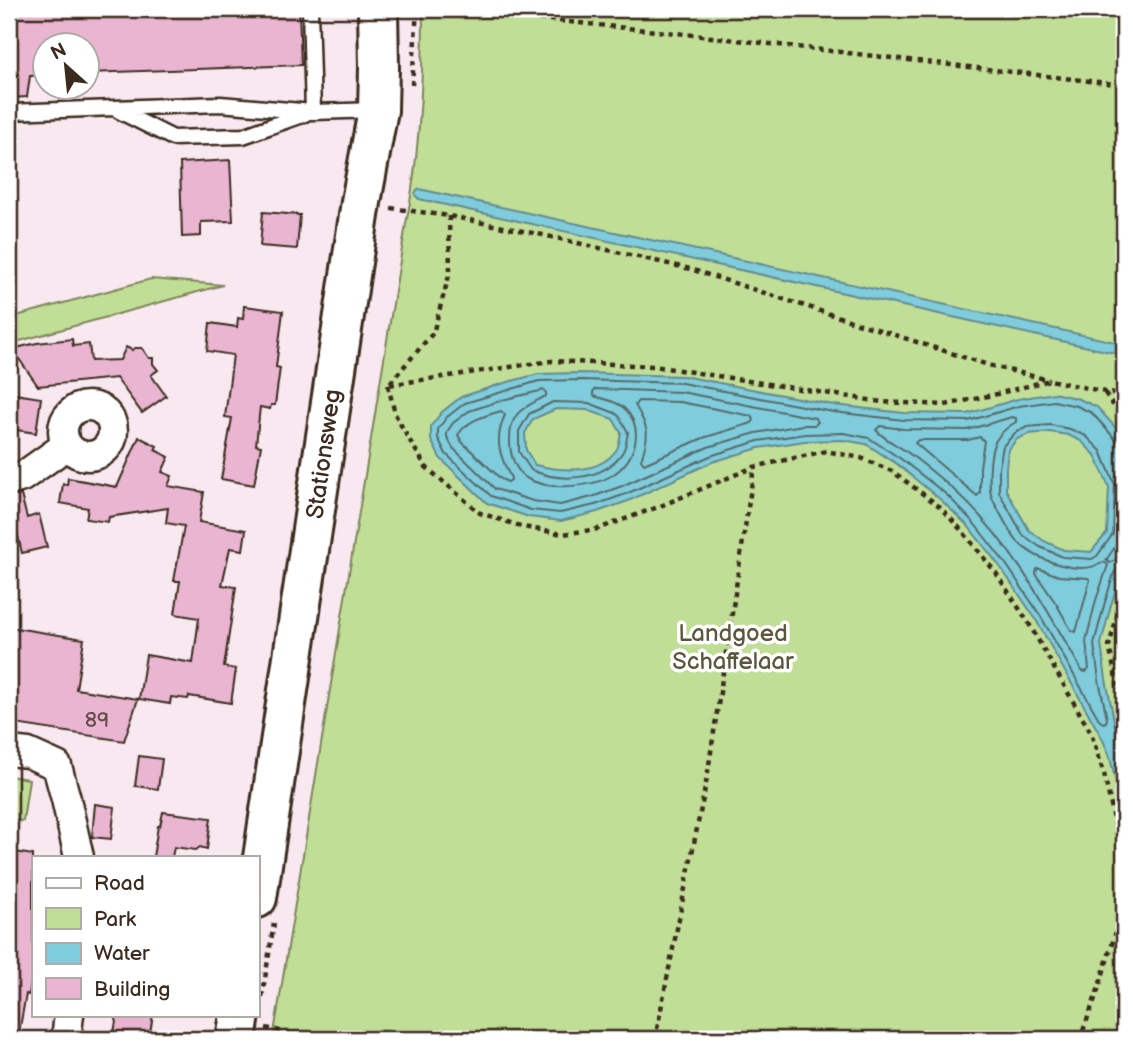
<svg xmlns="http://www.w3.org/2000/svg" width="1133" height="1048" font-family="'Balsamiq Sans',sans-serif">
	<rect width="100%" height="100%" fill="#f8e9f1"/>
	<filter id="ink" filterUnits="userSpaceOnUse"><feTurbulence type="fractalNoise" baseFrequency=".0143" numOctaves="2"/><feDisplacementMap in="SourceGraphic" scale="14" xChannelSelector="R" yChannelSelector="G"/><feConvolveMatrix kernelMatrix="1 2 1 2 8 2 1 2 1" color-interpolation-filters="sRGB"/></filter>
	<g filter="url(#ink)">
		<path fill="#c0de96" stroke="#7e845a" stroke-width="2" d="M430,9H1124V1039H273L406,224C420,155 423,82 423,10L429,11Z
			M151,279L223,285L9,344V318Z
			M9,776L29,779L23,821L9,819Z"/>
		<path fill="#7fccdd" stroke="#648b91" stroke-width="2" fill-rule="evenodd" d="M419,189L1124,344V355L419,199L415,195L416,191Z
			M580,373L683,376L834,405L904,413L967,414L1018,399L1054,393L1079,399L1097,407L1117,429L1124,441V565L1111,605L1101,644L1106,679L1116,731L1124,758V815L1109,754L1102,738L1035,618L1001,568L968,526L942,501L897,464L866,444L843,440L805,441L759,448L712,462L628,501L597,512L561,521L529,517L487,503L440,458L431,440V426L442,412L461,397L501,384L538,374ZM556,409L587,410L613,419L621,433C620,438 619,445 617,449C599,476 561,471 535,465L526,450L525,433L533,419ZM1050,432L1068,435L1081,441L1095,455L1109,487L1107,533L1091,552L1064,550L1044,541L1029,530L1006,490V468L1008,450L1017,439L1029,434Z"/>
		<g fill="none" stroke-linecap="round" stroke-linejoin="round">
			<path stroke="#566b6a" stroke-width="2" d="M595,389L681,392L815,418L818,422L815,425H803L756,433L708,447L622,486L592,497L560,505L533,501L495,489L453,448L447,437V432L453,423L469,411L506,399L544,390L546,393V396C523,408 509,412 510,442C510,455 516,473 528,479C549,490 591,488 611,476C635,461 646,429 624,408C617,401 603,399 594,396L593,392Z
				M638,401L680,402L752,416L754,420L752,423L703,438L644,464L641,460C650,433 649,429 635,405Z
				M553,402L589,403L615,413L619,416L628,432C627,438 626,448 622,453C603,482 559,482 531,470L519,452V431L529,414Z
				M501,411L505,415C494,439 499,455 511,478V480L508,482L501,479L462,442L458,435C467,420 485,416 501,411Z
				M1012,417L1016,418V422C1007,427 1000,433 995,442C989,453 988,486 992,498C999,511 1008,530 1017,541C1035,560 1080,577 1104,562L1108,565L1096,600L1086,641L1089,669L1086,672L1082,671C1046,607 1009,539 953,489C938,476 922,463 907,452C897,445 884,439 876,430L880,426L903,429L967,430Z
				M1050,425L1070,429L1086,436L1101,451L1115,485L1113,534L1097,556L1092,559L1063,557L1040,547L1023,535L999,492V468L1003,446L1015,433L1027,427Z
				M980,437L984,441L980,467V493L977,496L915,443L918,440H968Z
				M1124,443L1117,441L1092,413L1077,406L1054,401L1019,406L968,421L904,420L833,412L682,383L581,380L539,381L465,403L447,417L438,429V438L446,454L491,496L531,510L560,513L595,505L626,494L710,456L758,441L805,434L844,433L869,438L901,459L947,495L973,522L1006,564L1040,615L1100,721L1103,723L1106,722L1107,719L1099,680L1094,644L1105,602L1114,573L1118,568L1124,567
				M1124,495L1122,537L1106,560L1110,563L1117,559H1124
				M1037,569H1040L1059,576L1088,578L1090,580L1076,632L1071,630L1057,605L1036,574Z"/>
		</g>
		<path fill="#e9b5d0" stroke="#3b2a1e" stroke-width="2" d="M9,9H299L301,65L88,73V46H46V75L30,76L27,97L9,98Z
			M230,160L233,221L201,222V236L182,237L180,163Z
			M263,212L300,215L297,249L260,246Z
			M244,306L283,311L276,367L280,368L275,405H271L270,409L260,407L256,445L261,446L254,485L221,479L232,418L225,417L233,355L207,351L210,323L237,327L238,318L243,319Z
			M72,339L73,346L89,344L91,361L120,360L126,347L132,350L135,348H142L149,358H153V364L158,370L151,375L166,396L142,413L116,378L38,386L12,349L37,343Z
			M15,394L41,398L36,433L10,429Z
			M139,437L157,446L155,450L169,457L162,472L172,476L168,486L204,492L199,522L246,530L243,550L230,548L222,585L236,587L224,667L236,669L231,703L189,696L188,699L171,697L170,704L139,699L146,655L193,663L199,618L175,614L180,581H174L184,526L166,523L168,508L109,517L108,522L86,519L88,508L60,503L63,484L67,485L68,478L117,487Z
			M21,495L27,518L39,514L47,547L22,553L17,532L9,534V497Z
			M9,627L84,639L76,689L138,699L124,741L9,723Z
			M139,756L162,759L158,789L135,786Z
			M95,804L115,807L111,839L92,837Z
			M163,812L211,818L207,849L200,847L196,850L174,847L172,857H153L158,826H160Z
			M9,851L33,855V984L31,983L29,995L26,994L19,1033L9,1032Z
			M117,1015H153L149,1039H113Z"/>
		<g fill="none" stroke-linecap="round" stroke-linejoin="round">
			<defs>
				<path id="lane" d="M310,9L313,112
					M119,111L173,138L243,136L305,114
					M9,112L220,104L313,112L378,110"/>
				<path id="street" d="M63 431a25 25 0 1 1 50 0a25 25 0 1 1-50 0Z
					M9,481L22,477L67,445
					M9,751L28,753L57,766L66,799L79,857
					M66,1039L69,1015"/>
				<path id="secondary" d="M257,898L361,202L378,110L379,67L378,9
					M236,1039L240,1015"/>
			</defs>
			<use href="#lane" stroke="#3b2a1e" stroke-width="19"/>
			<use href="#street" stroke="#3b2a1e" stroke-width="33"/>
			<use href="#secondary" stroke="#3b2a1e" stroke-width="44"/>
			<path stroke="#3b2a1e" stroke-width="4.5" stroke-dasharray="5 5" stroke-linecap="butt" d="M470,9L539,19L676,33L1124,85
				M412,85L417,9
				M391,208L449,216L543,235L690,269L988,365L1049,380
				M449,216L450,272L433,333L388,385L551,361L654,366L882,402L945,405L993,395L1050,380L1124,396
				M388,385L395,414L407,436L426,467L480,513L523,527L563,534L598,529L658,507L754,467L826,451L861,458L892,471L939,506L963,532L996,573L1028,622L1091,733L1104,774L1123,860L1119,922L1097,993L1080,1039
				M1105,393L1124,421
				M1124,595L1120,606L1109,646L1124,715
				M262,997L274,923
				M266,1028L318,1039
				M655,1039L707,778L754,468"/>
			<use href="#lane" stroke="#fff" stroke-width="14"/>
			<use href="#street" stroke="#fff" stroke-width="28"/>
			<use href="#secondary" stroke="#fff" stroke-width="38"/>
		</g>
	</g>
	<g text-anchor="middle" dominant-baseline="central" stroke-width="7" stroke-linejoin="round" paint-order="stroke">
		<g font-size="21" fill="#664d4a">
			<text x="97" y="720">89</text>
		</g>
		<g font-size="24" fill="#3b2a1e" stroke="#fff">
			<text transform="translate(324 454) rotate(-82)">Stationsweg</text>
		</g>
		<g font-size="24" fill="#5c573c" stroke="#fff">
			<text x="733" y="633">Landgoed<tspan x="733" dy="28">Schaffelaar</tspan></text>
		</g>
	</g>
	<rect width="1133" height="1048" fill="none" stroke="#fff" stroke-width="35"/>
	<rect x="18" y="18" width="1098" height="1013" fill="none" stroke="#3b2a1e" stroke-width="2.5" filter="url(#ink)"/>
	<rect x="32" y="856" width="228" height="161" fill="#ffffff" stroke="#b1aaa5" stroke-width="2"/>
	<rect x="46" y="878" width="35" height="10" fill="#ffffff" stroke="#b1aaa5" stroke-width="2"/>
	<text x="94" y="890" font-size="21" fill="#3b2a1e">Road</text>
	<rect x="46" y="908" width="35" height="21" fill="#c0de96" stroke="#b1aaa5" stroke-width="2"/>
	<text x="94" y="926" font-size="21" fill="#3b2a1e">Park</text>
	<rect x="46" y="943" width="35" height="21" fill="#7fccdd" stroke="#b1aaa5" stroke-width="2"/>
	<text x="94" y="960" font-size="21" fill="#3b2a1e">Water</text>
	<rect x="46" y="978" width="35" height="21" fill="#e9b5d0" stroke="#b1aaa5" stroke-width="2"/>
	<text x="94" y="996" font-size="21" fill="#3b2a1e">Building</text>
	<g transform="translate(66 66) rotate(333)"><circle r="33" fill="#ffffff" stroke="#b1aaa5" stroke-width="2"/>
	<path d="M0-5L12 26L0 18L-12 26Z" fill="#3b2a1e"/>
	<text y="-10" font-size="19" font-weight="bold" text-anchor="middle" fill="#3b2a1e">N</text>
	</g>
</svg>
